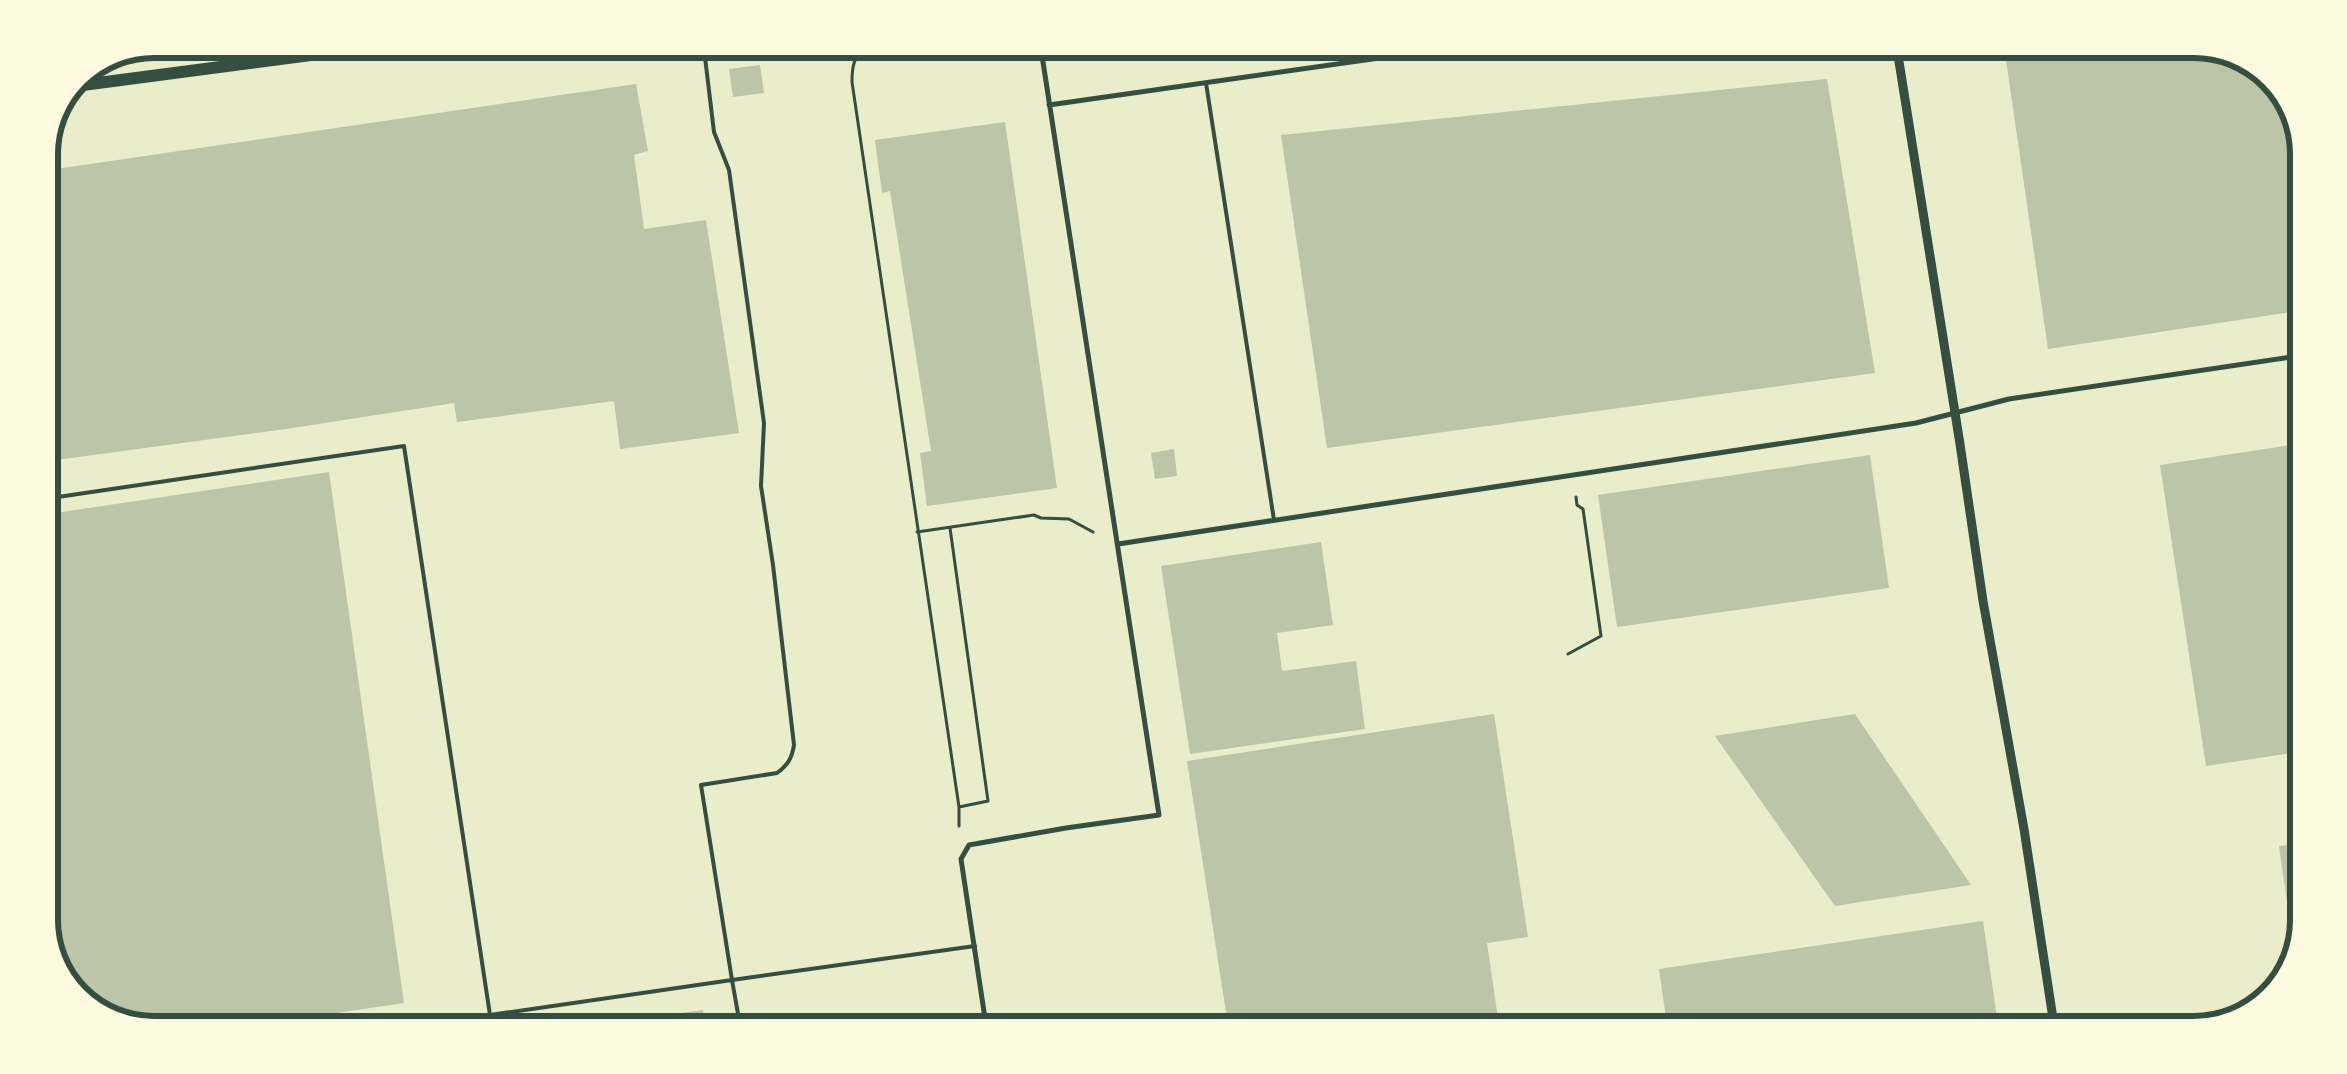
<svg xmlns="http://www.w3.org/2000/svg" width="2347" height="1074" font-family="Bitter,serif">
	<rect width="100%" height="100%" fill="#e9edc9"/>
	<path fill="#bcc5a7" d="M2034,49H2194L2234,57L2280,95L2298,147V311L2048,349L2005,53Z
		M760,65L764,93L733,97L729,69Z
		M1827,79L1875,373L1327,448L1281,135Z
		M636,84L648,151L634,155L644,229L706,220L739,433L620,449L614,401L457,422L454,403L286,429L49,461V170Z
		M1005,122L1057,488L927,506L920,453L931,451L890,191L882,193L875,140Z
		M2298,444V752L2206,766L2160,465Z
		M1174,449L1177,476L1155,479L1151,453Z
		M1870,455L1889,588L1617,627L1598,495Z
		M329,472L404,1003L256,1025H153L113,1017L70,984L49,928V514Z
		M1321,542L1333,625L1277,633L1282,671L1356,661L1365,729L1190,754L1161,566Z
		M1494,714L1528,937L1487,943L1499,1025H1228L1187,761Z
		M1855,714L1971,885L1835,906L1715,736Z
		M2298,844V921L2293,944L2279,846Z
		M1983,921L1998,1025H1667L1659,969Z
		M703,1010L706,1025H604V1024Z"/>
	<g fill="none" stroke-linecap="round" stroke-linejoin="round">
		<path stroke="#344e41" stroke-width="3" d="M870,49C853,52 852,68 852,82L959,807V826
			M950,528L988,801L959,807
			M917,532L1034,515L1041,518L1069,519L1093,532
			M1568,654L1601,636L1583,509L1577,505L1576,497"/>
		<path stroke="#344e41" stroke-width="4" d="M704,49L714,132L729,170L764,423L761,486L773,565L794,745C792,758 788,765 777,773L701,785L732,980L975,946
			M1206,83L1274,520
			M51,498L404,446L490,1015L732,980L740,1025
			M426,1025L490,1015"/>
		<path stroke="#344e41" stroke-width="5" d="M1049,105L1443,49
			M1118,544L1916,423L2009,399L2298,356
			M986,1025L961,859L969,845L1066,828L1159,815L1041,49"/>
		<path stroke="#344e41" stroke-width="9" d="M1897,49L1960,444L1983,601L2024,829L2054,1025"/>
		<path stroke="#344e41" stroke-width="12" d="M75,86L357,49"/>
	</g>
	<path d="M0 0H2347V1074H0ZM154 58H2194A96 96 0 0 1 2290 154V920A96 96 0 0 1 2194 1016H154A96 96 0 0 1 58 920V154A96 96 0 0 1 154 58Z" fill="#fefae0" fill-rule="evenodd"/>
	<path fill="none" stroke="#344e41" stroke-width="6" d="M154 58H2194A96 96 0 0 1 2290 154V920A96 96 0 0 1 2194 1016H154A96 96 0 0 1 58 920V154A96 96 0 0 1 154 58Z"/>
</svg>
